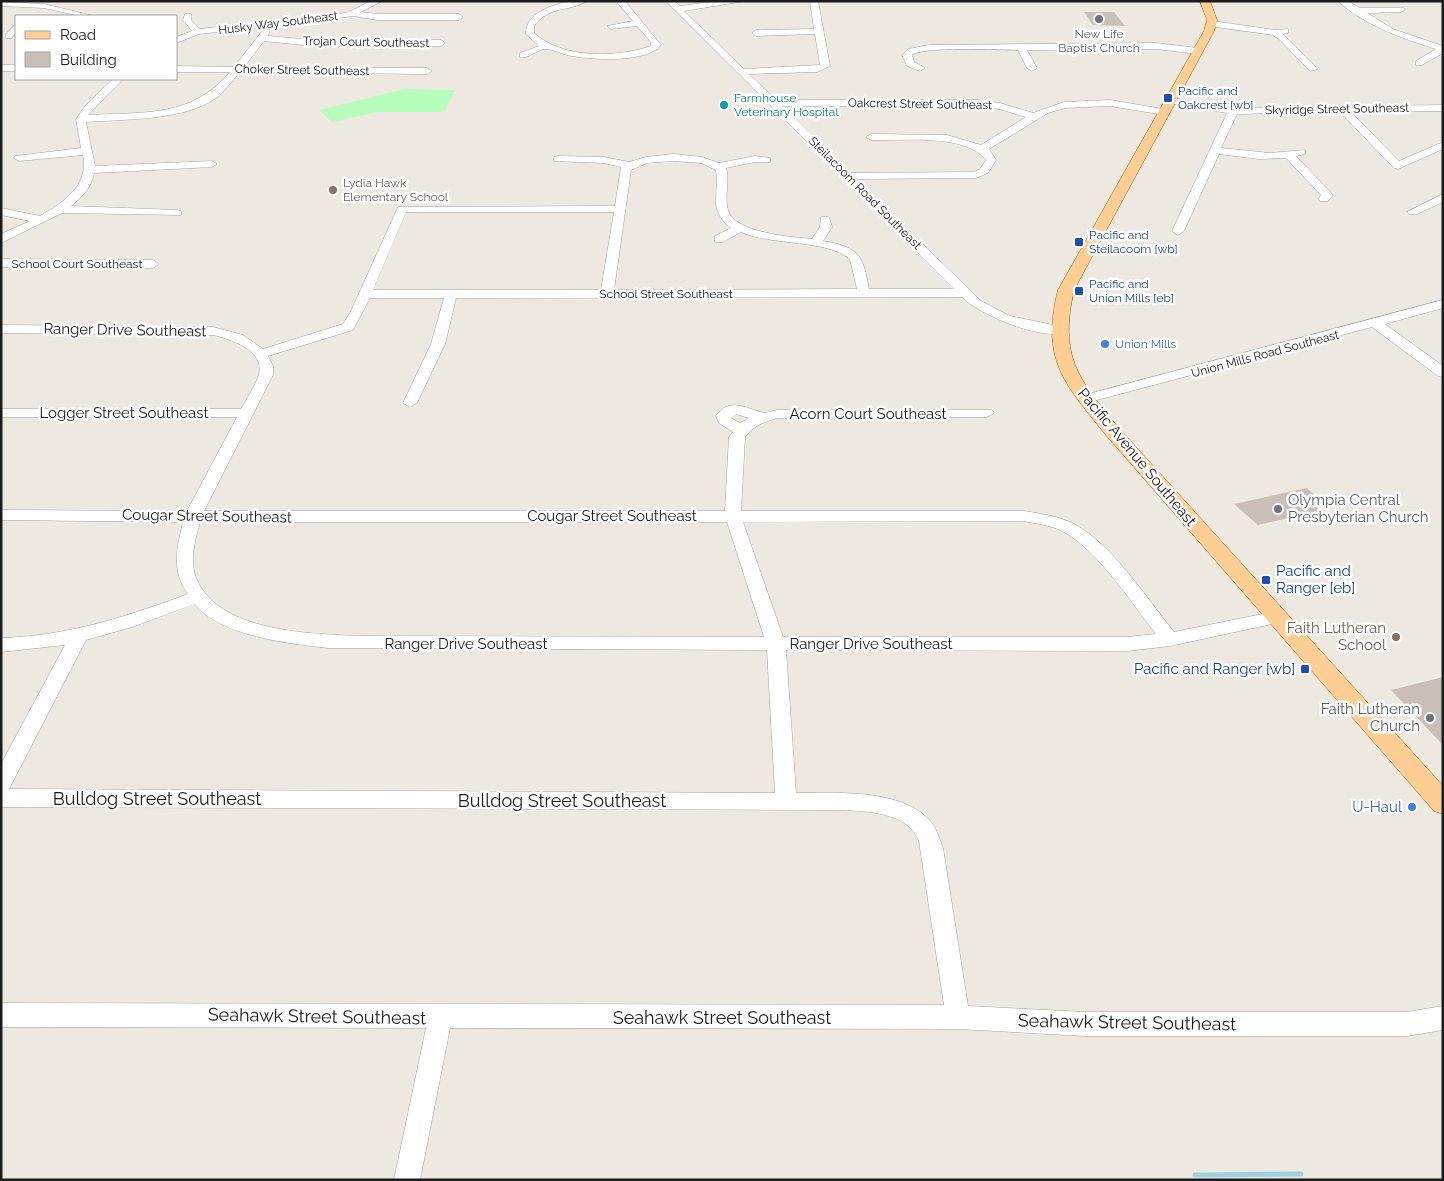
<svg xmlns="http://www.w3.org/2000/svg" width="1444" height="1181" font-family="Raleway,sans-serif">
	<rect width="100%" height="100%" fill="#eee9e0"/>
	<path fill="#b7fdbb" d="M405,89L455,90L445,111L441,112H378L332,122L319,110Z"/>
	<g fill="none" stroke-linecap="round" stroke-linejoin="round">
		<path stroke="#9cd2e0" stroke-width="5" d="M1195,1175L1301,1174"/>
	</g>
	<path fill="#cabfb6" d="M1084,12H1114L1125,26L1093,25Z
		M1307,488L1324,504L1315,506L1320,511L1258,525L1234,504Z
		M1443,677V745L1391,690Z"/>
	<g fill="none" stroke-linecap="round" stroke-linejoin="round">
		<defs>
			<path id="minor" d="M371,1H382L361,12L378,14H459L463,17L459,20H378L353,16L271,26L268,36L313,40H441L445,43L441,46H313L264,41L244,67L427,68L432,71L427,74L240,72C232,81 225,91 216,98C184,121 124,119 86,122L95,166L212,161L217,164L212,167L94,173C92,187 82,197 71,206L177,210L181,211V215L62,213L1,243V234L30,221L1,215V208L40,216C64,202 89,186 83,155L19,161L14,158L15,156L81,148L76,119L85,106L113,79H123L88,115C143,112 192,118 230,72H176V66L234,67L263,30L262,27L199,34L176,43V37L192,31L183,20L185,14H191V20L200,29L346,13Z
				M569,1H587C570,12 549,5 534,26V33C563,59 616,58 651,46V42L637,26L611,29L607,26L633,21L616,1H625L661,45C647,63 593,60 572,56C564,55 553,49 545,49C536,50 529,59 520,57V53L539,46L526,34C526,12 551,6 569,1Z
				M666,1H675L680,6L719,1H745L684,11L744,69L820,65L815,34L756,36L752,33L756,30L814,29L810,1H818L830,66L817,72L749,74L776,100H977L1000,103L1033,113L1064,102L1110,100L1169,110V114L1165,115L1110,106L1065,108L1048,113L989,149L996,160L988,173L976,178L856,179L981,301L1010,316L1063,327L1065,330L1063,333C1038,339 980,315 962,297L456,298L445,344L417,403L410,407L403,403L431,344L444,298H370L353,330L268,356L273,366V375L204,511H725L729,437L733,432L719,423L716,416C728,398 744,407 761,412C765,414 772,411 777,410H992L994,413L987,417L777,418C764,422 753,426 745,437L741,511H1024C1041,514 1060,516 1076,525C1113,546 1146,597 1174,632L1277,611L1283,612L1286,617L1283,622L1277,623L1170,646L1127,651L786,650L796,793C836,793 904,788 932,823C937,830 940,840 943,848L968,1006L1085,1012H1407L1443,1006V1030L1407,1036H1085L958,1029L450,1028L420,1180H394L426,1028L1,1027V1003L944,1005L919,841C909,812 865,811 840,810L1,807V764L65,645L1,652V638C67,636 126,617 188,594C171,571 177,547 183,522L1,520V510L187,511L237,417H1V409H241C247,398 256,385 259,374C265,350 230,339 213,335L1,333V325L213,327L243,335L263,349L343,324L351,311L398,207L615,206L621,167L604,163L554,161V157L558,156L604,157L629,162L646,157L674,154L702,157L719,163L755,156L770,158V162H755L726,168C730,181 724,196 728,210C734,233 792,237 812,239L820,227L821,217H829L832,227L823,241C859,247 863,255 869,289H954ZM782,106H977L999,109L1026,117L981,145L947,135L871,134L866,137L871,140C902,141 966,133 986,160L980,169L974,172L850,173ZM674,161L701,163L716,170C720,196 707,209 731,228L715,236V242H723L741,232C772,246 826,239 850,259L857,289L614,290L631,170L647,163ZM406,212H614L601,290H373ZM736,414L749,418L740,423L731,418ZM1024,521C1037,524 1050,525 1062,531C1097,549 1131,602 1156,634L1127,637H783L743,522ZM200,522H727L764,637L359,636C312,634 222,632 198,582C188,563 195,541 200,522ZM195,604C219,636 291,644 328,648L767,650L775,793L9,789L86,640L132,627Z
				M1338,1H1348L1360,8H1404L1405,10L1401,12L1367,13L1393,29L1443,46V53L1422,65H1416V61L1436,49C1401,38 1364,25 1338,1Z
				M1,2L44,4L94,16H80L44,8L1,6Z
				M1212,21L1275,30L1288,29V33L1283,34L1318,69L1310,71L1280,40L1273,35L1209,26V22Z
				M16,24V32L12,38H6V34Z
				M1156,43L1198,48L1202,51L1198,54L1156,49L1027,50L1037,68L1032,71L1027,68L1018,50C999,50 923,46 912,55L914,62L925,68L920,71L907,66L902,55L908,49L929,45Z
				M1,65H16V71H1Z
				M1171,98L1233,108L1443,105V111L1351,112L1399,161L1443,142V149L1398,169L1394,168L1340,112L1237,114L1221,148L1270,153L1305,150V154L1296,156L1333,195L1328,201H1320L1318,199L1321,195L1286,158L1259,159L1219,154L1184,231L1178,235L1172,231L1227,113L1168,103L1166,101Z
				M1443,194V202L1417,214H1409L1407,212Z
				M1,259L153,260L159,264L153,268L1,267Z
				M1443,300V308L1385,324L1443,366V377L1438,376L1372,327L1086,403L1079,399L1081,396Z"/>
			<path id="major" d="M1200,1H1210L1217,20L1214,31L1074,290C1059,356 1077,377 1117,426L1443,786V814L1434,811L1105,434C1063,382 1041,359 1058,290L1204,31L1207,20Z"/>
		</defs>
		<use href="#minor" stroke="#a2a2a2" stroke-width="1"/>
		<use href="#major" stroke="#935f00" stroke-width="1"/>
		<use href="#minor" fill="#fff" fill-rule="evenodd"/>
		<use href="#major" fill="#ffce94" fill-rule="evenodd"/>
	</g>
	<g fill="#6b7280" stroke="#fff" stroke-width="2">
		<circle cx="1099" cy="19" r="5"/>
		<circle cx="1278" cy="509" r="5"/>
		<circle cx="1430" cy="718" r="5"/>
	</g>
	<g fill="#1a4fb4" stroke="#fff" stroke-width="2">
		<rect x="1163" y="93" width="10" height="10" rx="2.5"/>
		<rect x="1074" y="237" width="10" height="10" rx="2.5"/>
		<rect x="1074" y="286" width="10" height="10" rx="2.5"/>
		<rect x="1261" y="575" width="10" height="10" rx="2.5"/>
		<rect x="1300" y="664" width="10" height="10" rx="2.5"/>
	</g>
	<circle fill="#0f9aa8" stroke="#fff" stroke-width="2" cx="724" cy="105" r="5"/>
	<g fill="#8d6e63" stroke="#fff" stroke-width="2">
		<circle cx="333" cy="190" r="5"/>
		<circle cx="1396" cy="637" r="5"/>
	</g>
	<g fill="#3f7fe0" stroke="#fff" stroke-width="2">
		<circle cx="1105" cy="344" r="5"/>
		<circle cx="1412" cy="807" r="5"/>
	</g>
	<g text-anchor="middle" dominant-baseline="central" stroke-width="5" stroke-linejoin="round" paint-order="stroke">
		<g font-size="12" fill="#1b1b1b" stroke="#fff">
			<text transform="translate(278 23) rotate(-7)">Husky Way Southeast</text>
			<text transform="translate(366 42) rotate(1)">Trojan Court Southeast</text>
			<text transform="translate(302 70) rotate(1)">Choker Street Southeast</text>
			<text transform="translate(920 104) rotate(1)">Oakcrest Street Southeast</text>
			<text transform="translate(1337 109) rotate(-1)">Skyridge Street Southeast</text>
			<text transform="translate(865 193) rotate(45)">Steilacoom Road Southeast</text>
			<text x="77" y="264">School Court Southeast</text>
			<text x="666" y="294">School Street Southeast</text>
			<text transform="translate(1265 354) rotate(-15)">Union Mills Road Southeast</text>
		</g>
		<g font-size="12" fill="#5b616d" stroke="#fff">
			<text x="1099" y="34">New Life<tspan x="1099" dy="14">Baptist Church</tspan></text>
		</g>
		<g font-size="12" fill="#164399" stroke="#fff" text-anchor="start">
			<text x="1178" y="91">Pacific and<tspan x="1178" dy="14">Oakcrest [wb]</tspan></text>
			<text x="1089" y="235">Pacific and<tspan x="1089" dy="14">Steilacoom [wb]</tspan></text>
			<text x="1089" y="284">Pacific and<tspan x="1089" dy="14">Union Mills [eb]</tspan></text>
		</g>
		<g font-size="12" fill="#0d838f" stroke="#fff" text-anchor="start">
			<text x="734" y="98">Farmhouse<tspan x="734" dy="14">Veterinary Hospital</tspan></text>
		</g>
		<g font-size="12" fill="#785e54" stroke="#fff" text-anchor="start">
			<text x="343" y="183">Lydia Hawk<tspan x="343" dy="14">Elementary School</tspan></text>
		</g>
		<g font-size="12" fill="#366cbe" stroke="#fff" text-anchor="start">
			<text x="1115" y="344">Union Mills</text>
		</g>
		<g font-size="15" fill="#1b1b1b" stroke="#fff">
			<text transform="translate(125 330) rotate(1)">Ranger Drive Southeast</text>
			<text x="124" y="413">Logger Street Southeast</text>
			<text x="868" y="414">Acorn Court Southeast</text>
			<text transform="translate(1137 457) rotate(50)">Pacific Avenue Southeast</text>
			<text transform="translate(207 516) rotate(1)">Cougar Street Southeast</text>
			<text x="612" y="516">Cougar Street Southeast</text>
			<text x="466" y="644">Ranger Drive Southeast</text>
			<text x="871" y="644">Ranger Drive Southeast</text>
		</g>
		<g font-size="15" fill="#5b616d" stroke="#fff" text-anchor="start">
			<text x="1288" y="500">Olympia Central<tspan x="1288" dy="17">Presbyterian Church</tspan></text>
			<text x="1420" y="709" text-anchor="end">Faith Lutheran<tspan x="1420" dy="17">Church</tspan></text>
		</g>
		<g font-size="15" fill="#164399" stroke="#fff" text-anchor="start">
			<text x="1276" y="571">Pacific and<tspan x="1276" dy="17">Ranger [eb]</tspan></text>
			<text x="1295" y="669" text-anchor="end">Pacific and Ranger [wb]</text>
		</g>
		<g font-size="15" fill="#785e54" stroke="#fff" text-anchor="end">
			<text x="1386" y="628">Faith Lutheran<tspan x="1386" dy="17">School</tspan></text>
		</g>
		<g font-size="15" fill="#366cbe" stroke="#fff" text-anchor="end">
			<text x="1402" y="807">U-Haul</text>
		</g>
		<g font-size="18" fill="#1b1b1b" stroke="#fff">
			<text x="157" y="798">Bulldog Street Southeast</text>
			<text x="562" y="800">Bulldog Street Southeast</text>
			<text transform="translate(317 1016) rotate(1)">Seahawk Street Southeast</text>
			<text x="722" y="1017">Seahawk Street Southeast</text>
			<text transform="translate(1127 1022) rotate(1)">Seahawk Street Southeast</text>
		</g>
	</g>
	<rect width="1444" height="1181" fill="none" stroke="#1b1b1b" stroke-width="5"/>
	<rect x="15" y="15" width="162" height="65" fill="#ffffff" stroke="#a4a4a4"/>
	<rect x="25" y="31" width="25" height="8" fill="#ffce94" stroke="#a4a4a4"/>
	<text x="60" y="40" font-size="15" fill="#1b1b1b">Road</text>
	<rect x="25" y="52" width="25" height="15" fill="#cabfb6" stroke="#a4a4a4"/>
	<text x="60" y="65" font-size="15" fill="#1b1b1b">Building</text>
</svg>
